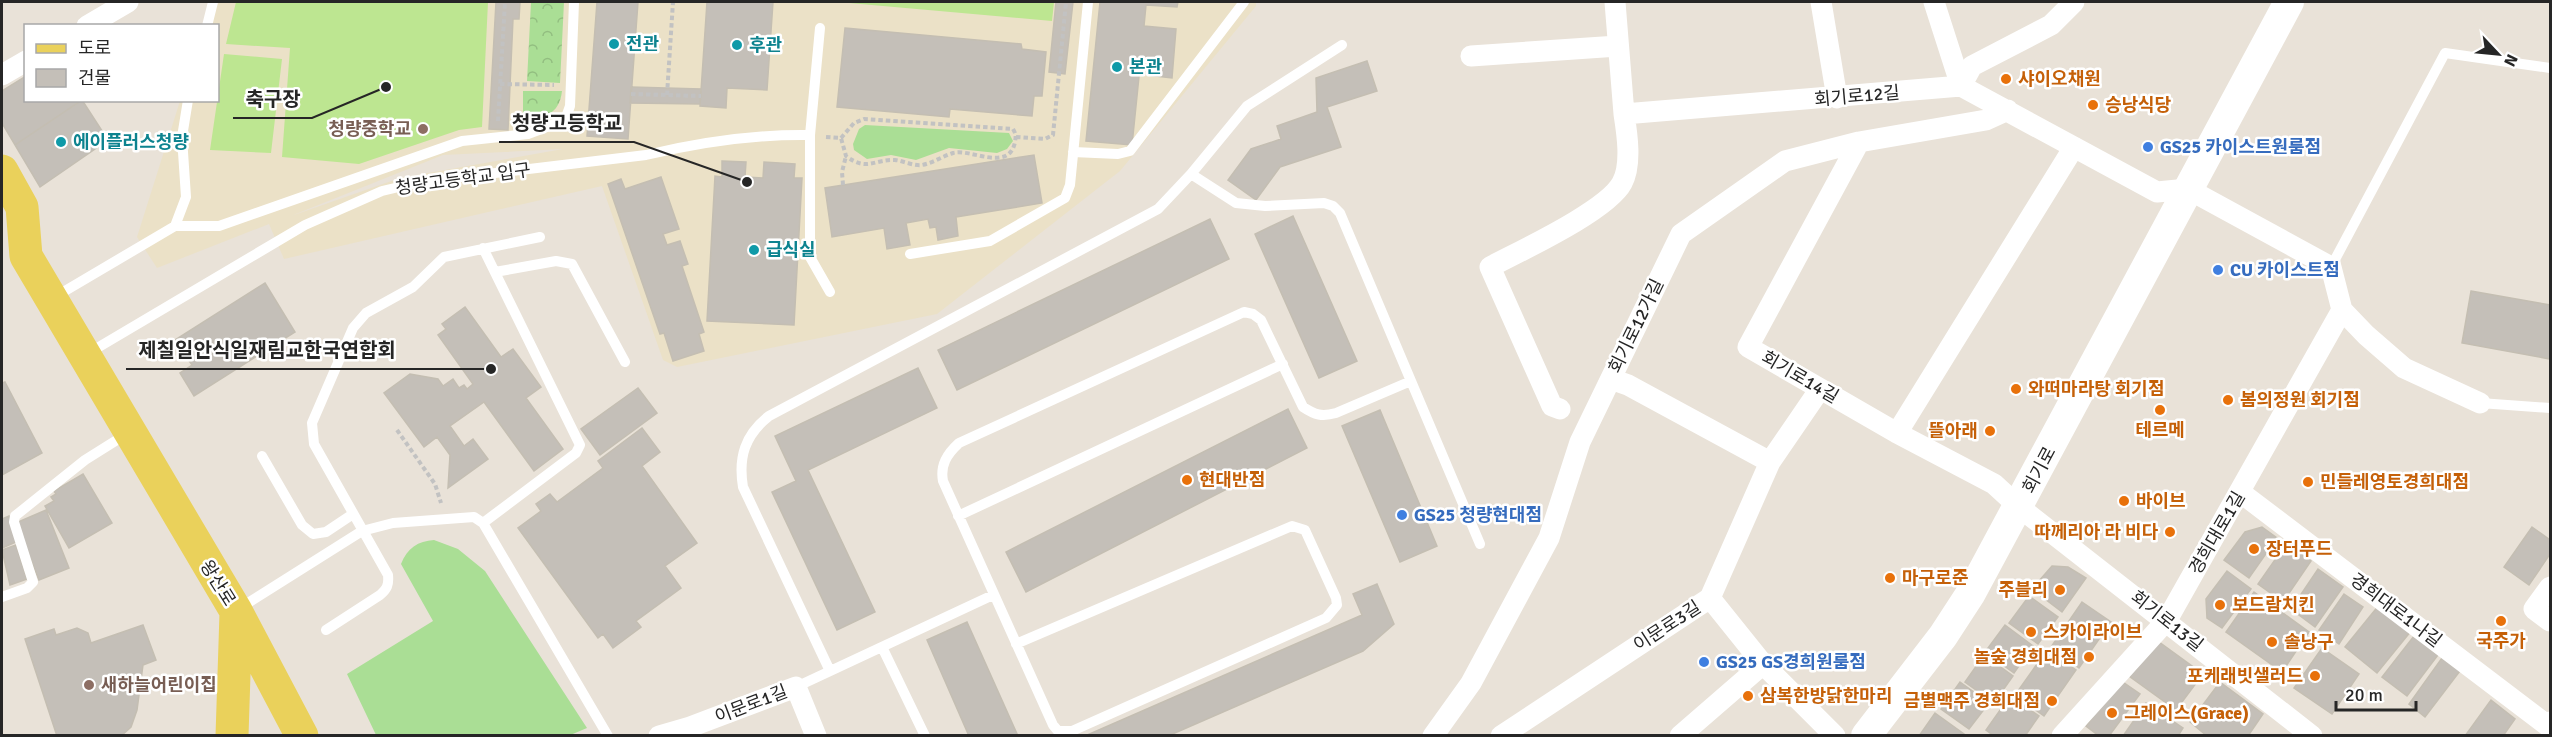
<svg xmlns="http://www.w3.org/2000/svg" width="2552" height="737" font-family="Signika,'Noto Sans KR',sans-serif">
	<defs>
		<pattern id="forest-crowns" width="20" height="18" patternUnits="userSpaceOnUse" patternTransform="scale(1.5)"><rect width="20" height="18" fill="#aade95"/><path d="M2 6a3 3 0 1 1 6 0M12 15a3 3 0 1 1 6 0" fill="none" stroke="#92be80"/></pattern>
	</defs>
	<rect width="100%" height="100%" fill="#e9e2d8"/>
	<path fill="#ebe1c7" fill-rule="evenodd" d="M208,2H1256V6L1120,171L937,314L677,367L663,360L602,186L284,259L269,224L157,268L137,237L180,101L218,100V26L203,25ZM563,149L400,178L291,216L443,155Z"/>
	<path fill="#aade95" d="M865,125L1009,133L1013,141L1007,149L997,153L949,148L916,160L891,155L867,159L854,150L853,144L859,129Z
		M434,540L458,549L485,571L587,728L568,736L376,735L347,674L433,621L401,564C407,548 418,541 434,540Z"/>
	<path fill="url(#forest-crowns)" d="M531,2H564L560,83L527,81Z
		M523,91H562C559,116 544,116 523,125Z"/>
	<path fill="#bde691" d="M236,2H488L482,127L459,130L359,164L282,157L290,48L226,44Z
		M838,2H1054L1052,21Z
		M224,54L282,59L271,153L210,150Z"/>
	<path fill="#c4bfb8" stroke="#c4beb2" stroke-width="1.5" d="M496,2H520L519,19H513L508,130L489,129Z
		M597,2H638L628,139L587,136Z
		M707,2H773L767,90L727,88L726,108L700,106Z
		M1056,2H1073L1065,74L1049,72Z
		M1100,2H1178L1177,7L1146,5L1144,26L1176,29L1172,78L1147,75L1148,58L1141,57L1132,145L1086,141Z
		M845,28L1021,44L1022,49L1046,52L1042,96H1034L1032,116L950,109L949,117L837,107Z
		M1367,61L1377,91L1327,107L1341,147L1280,167L1256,200L1228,180L1251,149L1281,139L1277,126L1317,112L1316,78Z
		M26,76V100H82L15,145L2,123V91Z
		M631,87L701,89L700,104L630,103Z
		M82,100L108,140L40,187L15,145Z
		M1034,155L1042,203L956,217L958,236L938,240L936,227L930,228L928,219L906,223L910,245L887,249L884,228L832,237L825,188Z
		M722,161L746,162L745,177L763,178L764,162L795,164L794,178H802L794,325L707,321L715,176L722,177Z
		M661,177L679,229L663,234L667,245L680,241L688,264L682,266L704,332L699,334L704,351L673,361L664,333L660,334L608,184L621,179L625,189Z
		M1293,216L1357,361L1319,378L1255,234Z
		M1210,219L1229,259L957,390L938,350Z
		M265,283L295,332L194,396L180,373L192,365L175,340Z
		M2471,291L2550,305V359L2462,343Z
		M465,307L501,357L513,349L541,387L526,398L563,449L534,471L484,402L450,426L464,446L473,439L488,459L448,488L450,455L437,437L424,447L384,393L410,374L438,379L443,386L453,379L459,388L464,385L467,389L473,384L438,335L446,329L442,324Z
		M918,368L937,408L808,470L875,612L837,630L772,492L796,481L775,436Z
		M5,382L42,453L2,475V383Z
		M638,388L657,413L600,455L581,429Z
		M1288,409L1307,448L1026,592L1006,552Z
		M1380,410L1437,546L1400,562L1342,426Z
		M642,428L660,452L642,466L697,543L665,566L681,588L636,621L641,627L613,648L603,634L598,638L518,528L541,511L536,504L550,494L557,502L603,468L598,461Z
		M83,474L112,523L69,548L45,506L54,501L51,497L56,494L54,491Z
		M46,510L69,568L39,580L16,523Z
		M9,516L18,541L2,548V519Z
		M2262,527L2277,538L2249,578L2224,560L2245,532Z
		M2532,527L2550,540V554L2529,585L2504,567Z
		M2286,544L2311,561L2283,602L2258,584Z
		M16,545L27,579L10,585L2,550Z
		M2052,566L2068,567L2086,578L2062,612L2032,589Z
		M2318,569L2343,587L2315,627L2291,609Z
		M2227,571L2251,589L2222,628L2207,618L2206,599Z
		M1377,584L1394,624L1363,651L1168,736H1085L1362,615L1353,594Z
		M2254,592L2309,632L2282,672L2226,632Z
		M2344,594L2363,607L2339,644L2319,630Z
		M2029,596L2058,617L2038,644L2009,623Z
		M2082,602L2111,622L2079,668L2051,647Z
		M2379,605L2411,631L2377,673L2345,647Z
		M967,622L1018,736H969L927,640Z
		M143,625L156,660L143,665L137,710L131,727L121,736H57L25,639L54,629L56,635L77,628L88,633L91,643Z
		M2005,625L2033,646L2014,673L1985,652Z
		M2414,636L2438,655L2407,696L2382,677Z
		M2155,639L2203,674L2176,710L2129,676Z
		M2322,648L2359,674L2332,714L2294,688Z
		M2047,650L2076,670L2044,716L2015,695Z
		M1984,655L2013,676L1994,703L1965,682Z
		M2442,658L2460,671L2425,717L2409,704Z
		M2120,680L2140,694L2109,736H2099L2086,726Z
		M1960,682L1989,703L1969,729L1941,709Z
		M2220,682L2263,714L2248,736H2207L2190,722Z
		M2010,696L2039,716L2025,736H1994L1986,730Z
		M2491,700L2515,719L2503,736H2465Z
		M2146,703L2183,728L2178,736H2123Z
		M1935,713L1964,734L1963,736H1919Z"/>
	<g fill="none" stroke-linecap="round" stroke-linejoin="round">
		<path stroke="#c2c2c2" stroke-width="4" stroke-dasharray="4.5 3" stroke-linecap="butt" d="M500,84L554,85
			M631,94L701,96
			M667,95L673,2
			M498,121L505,2
			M826,137L841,138L854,123L864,119L1013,129C1016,134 1016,136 1015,142C1009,173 970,148 953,153C943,156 933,163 922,165C913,166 904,161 895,160C874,159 867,172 846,156L841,138
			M1016,137L1045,139L1053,135L1066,2
			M843,185L842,172L846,156
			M397,430L435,484L441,503"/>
		<path stroke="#fff" stroke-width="10" d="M207,26L213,2
			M820,28L810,135V257L830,292
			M1073,152L1118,154L1130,151L1244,2
			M1191,174L1236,203L1265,206L1324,203L1333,206L1340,213L1411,381
			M175,226L186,197L182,137L188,100
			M483,248L580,445L576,453L483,523
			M910,254L990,241L1065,198L1070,185L1088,2
			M2331,267L2445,53L2550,68
			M495,272L556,261L572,264L625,362
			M53,298L175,226H219L462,141L528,134L565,120L570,106L574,2
			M87,354L305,225L382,191L420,182L646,155C701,142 754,134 810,135
			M2480,403L2550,408
			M262,456L302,525L313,534L326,532L353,514
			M958,516L1283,364
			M2,597L27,588L33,582L14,522L15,516L85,460L128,433
			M240,608L362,531L393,523L474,517L483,523L608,736
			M326,630L380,595C387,589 389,585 388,575L314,444L312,423L353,328L366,313L413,287L444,257L540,237
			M1016,644L1292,526L1305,530L1336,598L1337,605L1326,618L1072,731H1058L1053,725L943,481C940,465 947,454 959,443L1244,312L1253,314L1261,320L1303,407C1315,415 1322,417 1336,413L1411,381L1480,544
			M882,647L925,736
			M830,671L743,487C738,457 745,435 769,416L1158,209L1191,174L1247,106L1342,45
			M796,687L993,595"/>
		<path stroke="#fff" stroke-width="21" d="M1615,2L1624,114L1961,86L2157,192L2188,189L2331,267L2342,310L2366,335L2404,368L2480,403
			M1821,2L1837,98
			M1934,2L1961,86
			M87,26L128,2
			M1471,56L1618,46
			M2,75L26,61
			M1961,86L1972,66L2051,25L2074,2
			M1859,142L1748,347L1897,433L1994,484L2019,507L2312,736
			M1611,379L1628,385L1770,462
			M1560,409L1552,406L1490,267C1520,251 1607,211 1622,183C1632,165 1627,133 1624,114
			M1897,433L2074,147
			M2240,492L2548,726L2550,722
			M2550,587L2534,609L2550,621
			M1710,598L1763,664L1835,736
			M659,736L690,727L796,687L816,736
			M1433,736L1471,683L1549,538L1580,442L1681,234L1785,161L1859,142L1986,120L2008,110
			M1501,736L1710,598L1770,462L1820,389
			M1680,736L1763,664
			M2062,736L2167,620L2342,310"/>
		<path stroke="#fff" stroke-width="30" d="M1866,736L1943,636L1971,593L2289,2"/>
		<path stroke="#ead15b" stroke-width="33" d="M2,171L22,207L26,256L236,611L302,736
			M232,736L236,613"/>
	</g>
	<g fill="#0f9aa8" stroke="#fff" stroke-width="2">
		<circle cx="614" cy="44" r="6"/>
		<circle cx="737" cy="45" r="6"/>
		<circle cx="1117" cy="67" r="6"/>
		<circle cx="61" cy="142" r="6"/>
		<circle cx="754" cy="250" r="6"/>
	</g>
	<g fill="#e8710a" stroke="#fff" stroke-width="2">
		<circle cx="2006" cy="79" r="6"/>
		<circle cx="2093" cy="105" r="6"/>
		<circle cx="2016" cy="389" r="6"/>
		<circle cx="2228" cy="400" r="6"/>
		<circle cx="2160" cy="410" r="6"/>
		<circle cx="1990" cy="431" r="6"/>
		<circle cx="1187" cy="480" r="6"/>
		<circle cx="2308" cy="482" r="6"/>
		<circle cx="2124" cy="501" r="6"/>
		<circle cx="2170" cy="532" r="6"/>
		<circle cx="2254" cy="549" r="6"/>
		<circle cx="1890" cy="578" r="6"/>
		<circle cx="2060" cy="590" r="6"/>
		<circle cx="2220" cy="605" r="6"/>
		<circle cx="2501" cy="621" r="6"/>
		<circle cx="2031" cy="632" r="6"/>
		<circle cx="2272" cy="642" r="6"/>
		<circle cx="2089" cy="657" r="6"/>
		<circle cx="2315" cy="676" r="6"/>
		<circle cx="1748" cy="696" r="6"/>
		<circle cx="2052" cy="701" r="6"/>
		<circle cx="2112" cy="713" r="6"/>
	</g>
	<g fill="#8d6e63" stroke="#fff" stroke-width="2">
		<circle cx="423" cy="129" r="6"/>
		<circle cx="89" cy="685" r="6"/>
	</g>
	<g fill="#3f7fe0" stroke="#fff" stroke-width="2">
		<circle cx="2148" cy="147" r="6"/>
		<circle cx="2218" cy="270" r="6"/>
		<circle cx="1402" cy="515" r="6"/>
		<circle cx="1704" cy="662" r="6"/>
	</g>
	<g text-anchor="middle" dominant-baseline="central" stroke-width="5" stroke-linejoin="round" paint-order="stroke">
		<g font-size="18" font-weight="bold" fill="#0d838f" stroke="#fff" text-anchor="start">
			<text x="626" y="44">전관</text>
			<text x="749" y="45">후관</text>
			<text x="1129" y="67">본관</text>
			<text x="73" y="142">에이플러스청량</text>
			<text x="766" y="250">급식실</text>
		</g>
		<g font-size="18" font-weight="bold" fill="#c56008" stroke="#fff" text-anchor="start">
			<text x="2018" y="79">샤이오채원</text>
			<text x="2105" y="105">승낭식당</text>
			<text x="2028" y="389">와떠마라탕 회기점</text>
			<text x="2240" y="400">봄의정원 회기점</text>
			<text x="2160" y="430" text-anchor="middle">테르메</text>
			<text x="1978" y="431" text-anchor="end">뜰아래</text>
			<text x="1199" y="480">현대반점</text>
			<text x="2320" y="482">민들레영토경희대점</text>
			<text x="2136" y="501">바이브</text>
			<text x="2158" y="532" text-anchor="end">따께리아 라 비다</text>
			<text x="2266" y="549">장터푸드</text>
			<text x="1902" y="578">마구로준</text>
			<text x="2048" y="590" text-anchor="end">주블리</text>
			<text x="2232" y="605">보드람치킨</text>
			<text x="2043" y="632">스카이라이브</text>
			<text x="2501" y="641" text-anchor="middle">국주가</text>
			<text x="2284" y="642">솔낭구</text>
			<text x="2077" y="657" text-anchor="end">놀숲 경희대점</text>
			<text x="2303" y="676" text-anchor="end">포케래빗샐러드</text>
			<text x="1760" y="696">삼복한방닭한마리</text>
			<text x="2040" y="701" text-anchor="end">금별맥주 경희대점</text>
			<text x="2124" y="713">그레이스(Grace)</text>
		</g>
		<g font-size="18" fill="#262626" stroke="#fff">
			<text transform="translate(1857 96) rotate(-5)">회기로12길</text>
			<text transform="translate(463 179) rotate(-8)">청량고등학교 입구</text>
			<text transform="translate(1636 326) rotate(-64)">회기로12가길</text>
			<text transform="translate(1800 377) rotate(30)">회기로14길</text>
			<text transform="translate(2039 470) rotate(-62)">회기로</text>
			<text transform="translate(2217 533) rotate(-60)">경희대로1길</text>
			<text transform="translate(218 583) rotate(58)">왕산로</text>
			<text transform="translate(2396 610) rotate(37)">경희대로1나길</text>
			<text transform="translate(2167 621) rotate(38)">회기로13길</text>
			<text transform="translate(1667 626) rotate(-33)">이문로3길</text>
			<text transform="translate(751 704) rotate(-21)">이문로1길</text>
		</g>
		<g font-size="18" font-weight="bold" fill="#785e54" stroke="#fff" text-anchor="end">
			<text x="411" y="129">청량중학교</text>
			<text x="101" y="685" text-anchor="start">새하늘어린이집</text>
		</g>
		<g font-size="18" font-weight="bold" fill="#366cbe" stroke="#fff" text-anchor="start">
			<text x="2160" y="147">GS25 카이스트원룸점</text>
			<text x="2230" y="270">CU 카이스트점</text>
			<text x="1414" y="515">GS25 청량현대점</text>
			<text x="1716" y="662">GS25 GS경희원룸점</text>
		</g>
	</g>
	<path fill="none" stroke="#262626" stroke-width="2" d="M386 87L312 118H233M747 182L634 142H499M491 369L408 369H126"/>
	<g fill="#262626" stroke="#fff" stroke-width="2">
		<circle cx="386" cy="87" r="6"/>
		<circle cx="747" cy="182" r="6"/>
		<circle cx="491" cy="369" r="6"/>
	</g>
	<g font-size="20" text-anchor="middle" font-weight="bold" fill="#262626" stroke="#fff" stroke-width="5" stroke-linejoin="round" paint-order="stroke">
		<text x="273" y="106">축구장</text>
		<text x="567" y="130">청량고등학교</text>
		<text x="267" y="357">제칠일안식일재림교한국연합회</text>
	</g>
	<rect width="2552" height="737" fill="none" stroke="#262626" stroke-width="6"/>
	<rect x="24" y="24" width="195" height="78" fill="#ffffff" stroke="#a8a8a8" stroke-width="1.5"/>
	<rect x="36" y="44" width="30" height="9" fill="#ead15b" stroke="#a8a8a8" stroke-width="1.5"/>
	<text x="78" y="54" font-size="18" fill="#262626">도로</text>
	<rect x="36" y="69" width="30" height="18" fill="#c4bfb8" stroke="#a8a8a8" stroke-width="1.5"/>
	<text x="78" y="84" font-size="18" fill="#262626">건물</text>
	<g transform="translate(2498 54) rotate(116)" stroke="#ffffff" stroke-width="4.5" paint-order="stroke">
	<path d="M0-4.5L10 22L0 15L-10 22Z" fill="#262626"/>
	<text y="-9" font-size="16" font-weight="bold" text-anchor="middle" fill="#262626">N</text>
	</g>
	<path d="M2336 701v9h80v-9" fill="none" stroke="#262626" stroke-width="3"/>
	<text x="2345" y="701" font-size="18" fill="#262626" stroke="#ffffff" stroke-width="4.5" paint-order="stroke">20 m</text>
</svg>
